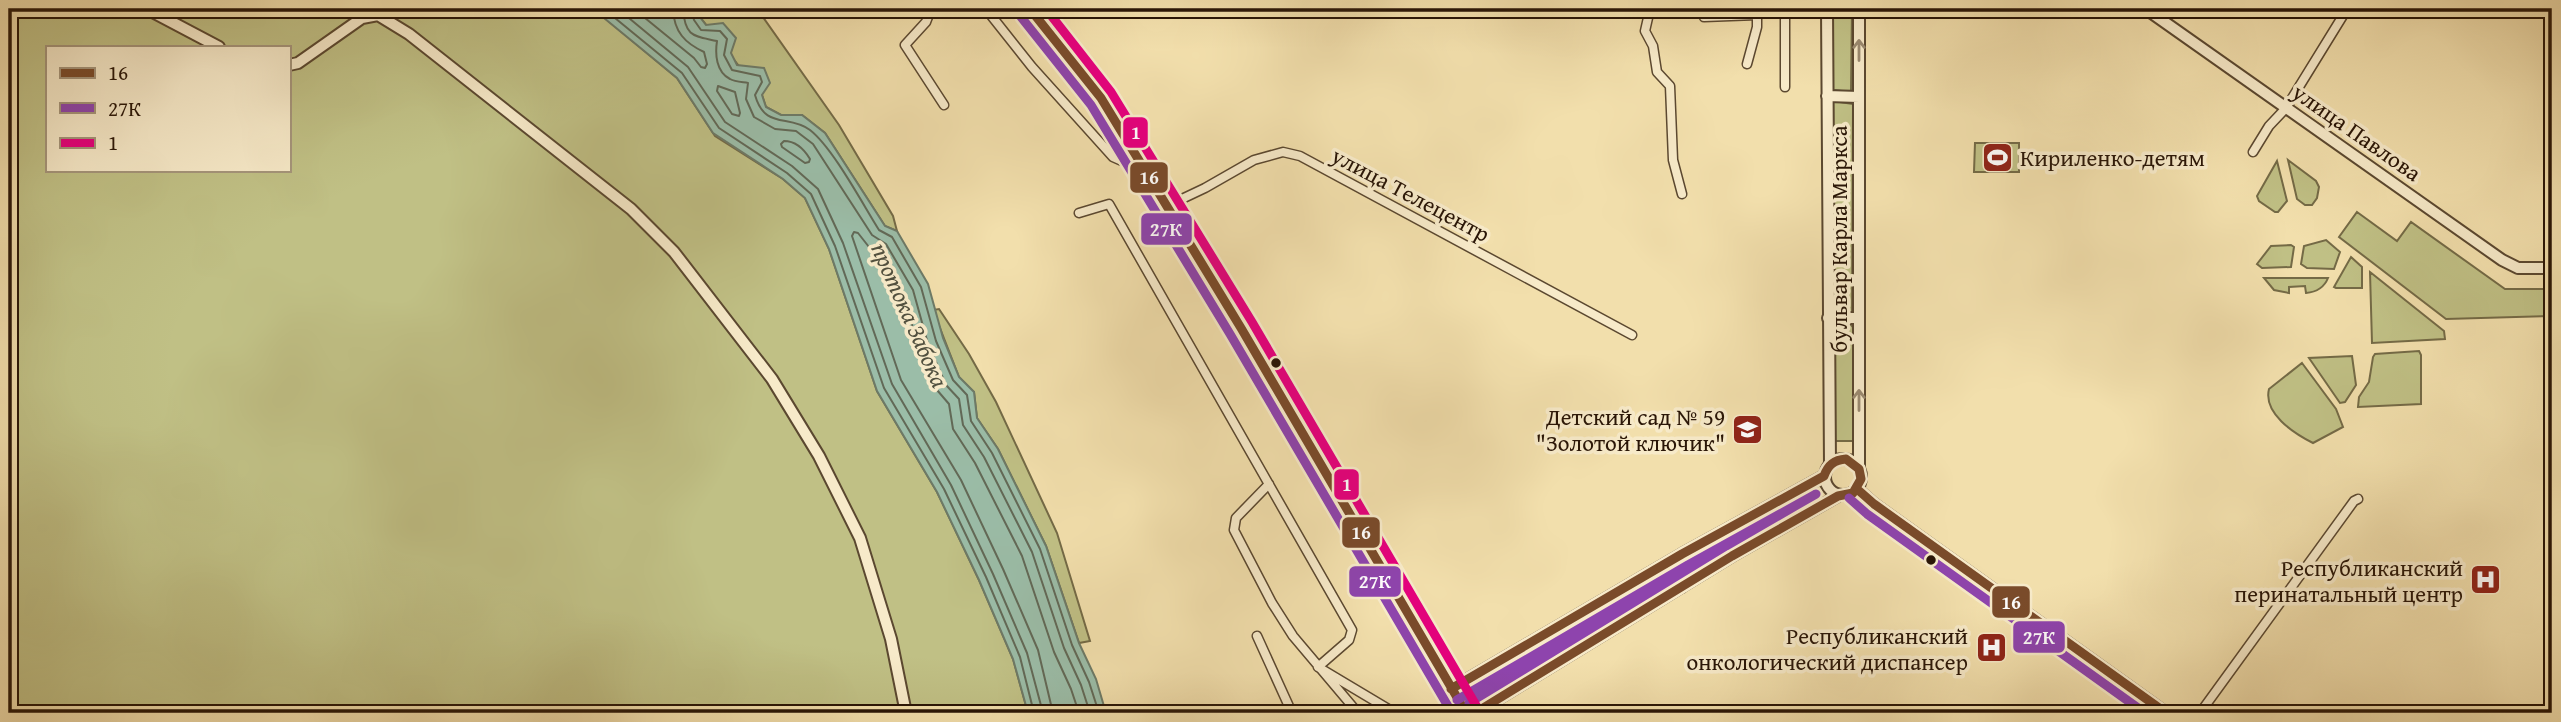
<svg xmlns="http://www.w3.org/2000/svg" width="2561" height="722" font-family="'Gentium Book Plus',serif">
	<rect width="100%" height="100%" fill="#f2dfac"/>
	<filter id="stains"><feTurbulence type="fractalNoise" baseFrequency=".00286" numOctaves="4"/><feColorMatrix values="0 0 0 0 .2 0 0 0 0 .09 0 0 0 0 .02 0 0 0 .5 -.17"/></filter>
	<radialGradient id="worn" r=".72"><stop offset=".6" stop-color="#630" stop-opacity="0"/><stop offset="1" stop-color="#630" stop-opacity=".3"/></radialGradient>
	<path fill="#c0c085" stroke="#746a46" stroke-width="2" fill-rule="evenodd" d="M9,9H594L677,78L715,136L783,179L805,198L829,249L877,391L937,492L979,580L1013,659L1028,713H9ZM47,47H289V170H47Z
		M699,9H754L760,13L839,125L893,216L897,231L885,226L825,133L802,115H781L766,107L762,95L700,17Z
		M1832,9H1852L1851,92L1833,90Z
		M1833,101L1853,104L1852,313H1834Z
		M1975,143H2019V172H1974Z
		M2288,160L2316,181L2319,187L2317,198L2312,205H2305L2297,199Z
		M2277,161L2287,201L2278,212H2275L2259,201L2257,196Z
		M2357,212L2397,241L2411,222L2505,289H2552V338L2550,316L2446,319L2339,237Z
		M2326,240L2340,252L2334,269L2307,268L2301,264L2304,246Z
		M2291,245L2294,247L2291,267L2262,268L2257,264L2271,246Z
		M2351,257L2362,267V288H2336L2334,287Z
		M2370,272L2444,331L2445,339L2372,343Z
		M2264,278H2328C2324,288 2317,292 2306,293L2305,286L2289,287V293L2274,290Z
		M939,309L969,354L996,402L1057,533L1090,641L1079,643L1046,546L998,449L977,418L974,392L959,377L933,310Z
		M1837,324H1850L1853,327L1854,441H1835L1833,327Z
		M2419,351L2421,355V404L2358,407L2359,397L2369,382L2373,357L2375,354Z
		M2352,356L2356,385L2345,402L2340,403L2309,358Z
		M2302,363L2336,409L2343,427L2313,443C2293,433 2263,413 2269,389Z
		M1803,490L1813,506L1685,579L1676,566L1677,562Z
		M1665,570L1674,584L1672,587L1488,696L1478,679Z"/>
	<path fill="#9bbda8" stroke="#6d7a67" stroke-width="2" d="M593,9H699L700,17L706,25L723,23L736,38L731,53L737,65L764,68L770,83L762,95L766,107L781,115H802L825,133L885,226L897,231L928,284L943,338L959,377L974,392L977,418L998,449L1046,546L1079,643L1096,679L1106,713H1028L1013,659L979,580L937,492L877,391L829,249L805,198L783,179L713,133L677,78Z"/>
	<g fill="none" stroke-linecap="round" stroke-linejoin="round">
		<path stroke="#626957" stroke-width="2" d="M604,9L682,73L719,128L787,173L811,194L835,246L884,388L944,489L986,577L1020,657L1034,713
			M618,9L688,67L725,122L792,166L818,189L843,243L892,384L951,485L993,574L1027,653L1043,713
			M634,9L694,58L701,67L705,68L707,64L704,52C685,43 674,32 673,9
			M683,9C685,38 695,36 717,41C715,54 716,72 730,79C735,82 742,82 748,83L746,99L754,117L775,129L796,131L813,144L872,235L886,244L913,290L928,344L946,385L959,399L963,425L984,457L1032,552L1064,648L1081,685L1090,713
			M692,9L694,20L701,30L720,31L727,39L724,55L732,70L760,76L762,82L755,95C765,130 788,114 810,130C833,148 862,203 879,230L892,237L921,287L936,341L953,380L967,395L971,421L992,453L1040,549L1072,645L1089,682L1099,713
			M718,86L735,92L740,113L739,116L732,114L717,91Z
			M784,141C796,141 804,149 810,159L809,162L805,163L782,147L781,144Z
			M1053,713L1038,650L1003,569L961,480L901,380L852,236L854,232L858,233L869,247L879,252L903,294L919,349L937,390L949,404L953,429L975,463L1022,556L1054,652L1071,689L1079,713"/>
		<defs>
			<path id="minor" d="M931,9L926,22L905,45L944,105
				M986,9L1032,67L1113,157L1122,161L1137,159
				M1650,9L1645,31L1653,46L1657,72L1670,86L1673,160L1682,194
				M1704,9V17L1757,15
				M1785,9V87
				M1747,64L1757,27V9
				M2253,152L2269,126L2286,108L2347,9
				M1167,206L1205,188L1254,160L1283,152L1300,156L1632,335
				M1079,213L1109,204L1352,630L1349,640L1318,667L1395,713
				M1269,484L1236,518L1234,530L1272,603L1293,636L1358,713
				M1916,534L1923,555L1940,566L1956,562
				M1257,636L1292,713
				M2200,713L2354,501L2358,499"/>
			<path id="tertiary" d="M147,9L219,47
				M1827,9L1830,464
				M2146,9L2502,260L2518,268H2552
				M289,65L298,63L362,18L378,15L409,34L631,209L674,252L772,379L819,456L860,538L891,639L906,713
				M1827,96L1859,97
				M1828,318H1859
				M1825 477a18 18 0 1 1 36 0a18 18 0 1 1-36 0Z
				M1859,468V9
				M1857,489L1874,504L2166,713
				M1668,562L1682,587
				M1451,689L1682,554L1824,476
				M1475,713L1732,556L1838,496"/>
			<path id="primary" d="M1030,9L1084,74L1101,98L1241,328L1466,713"/>
		</defs>
		<use href="#minor" stroke="#5b4830" stroke-width="11"/>
		<use href="#tertiary" stroke="#5b4830" stroke-width="14"/>
		<use href="#primary" stroke="#291506" stroke-width="16"/>
		<use href="#minor" stroke="#f7eac9" stroke-width="8"/>
		<use href="#tertiary" stroke="#f7eac9" stroke-width="10"/>
		<use href="#primary" stroke="#f2dfac" stroke-width="12"/>
		<defs>
			<path id="bus-1" d="M1030,9L1101,98L1241,328L1465,711
				M1857,489L1874,504L2166,713
				M1451,689L1682,554L1824,476C1828,465 1834,460 1846,459L1859,469L1861,479L1853,493L1838,496L1732,556L1475,713"/>
			<path id="bus-2" d="M1021,17L1091,105L1230,334L1452,713
				M1849,498L1867,514L2145,713
				M1457,700L1688,565L1816,494L1726,546L1469,703"/>
			<path id="bus-3" d="M1046,9L1111,92L1252,322L1477,707"/>
		</defs>
		<use href="#bus-1" stroke="#f7eac9" stroke-width="14"/>
		<use href="#bus-2" stroke="#f7eac9" stroke-width="14"/>
		<use href="#bus-3" stroke="#f7eac9" stroke-width="14"/>
		<use href="#bus-1" stroke="#7a4b2a" stroke-width="9"/>
		<use href="#bus-2" stroke="#8e44ad" stroke-width="9"/>
		<use href="#bus-3" stroke="#e5007d" stroke-width="9"/>
	</g>
	<defs><path id="oneway-shaft" d="M-6 0H5M1.5-3L5.5 0L1.5 3" fill="none" stroke-width="1.6" stroke-linecap="round" stroke-linejoin="round" transform="scale(1.75)"/></defs>
	<g stroke="#9a8a71">
		<use href="#oneway-shaft" transform="translate(1859 50) rotate(-90)"/>
		<use href="#oneway-shaft" transform="translate(1859 400) rotate(-90)"/>
	</g>
	<defs>
		<symbol id="stadium-square" viewBox="-11 -11 22 22"><rect x="-9" y="-9" width="18" height="18" rx="4" fill="#8f2418" stroke="#f7eac9"/><path d="M0-5a6.5 5 0 1 0 0 10a6.5 5 0 1 0 0-10ZM-3.5-1.8h7v3.6h-7Z" fill="#fff"/></symbol>
		<symbol id="school-square" viewBox="-11 -11 22 22"><rect x="-9" y="-9" width="18" height="18" rx="4" fill="#8f2418" stroke="#f7eac9"/><path d="M0-5L7-2L0 1L-7-2ZM-4 1L0 2.5L4 1V4Q0 6-4 4Z" fill="#fff"/></symbol>
		<symbol id="hospital-square" viewBox="-11 -11 22 22"><rect x="-9" y="-9" width="18" height="18" rx="4" fill="#8f2418" stroke="#f7eac9"/><path d="M-5-5h3v3.5h4V-5h3V5h-3V1.5h-4V5h-3Z" fill="#fff"/></symbol>
	</defs>
	<g fill-rule="evenodd">
		<use href="#stadium-square" x="1980" y="140" width="35" height="35"/>
		<use href="#school-square" x="1730" y="412" width="35" height="35"/>
		<use href="#hospital-square" x="2468" y="562" width="35" height="35"/>
		<use href="#hospital-square" x="1974" y="630" width="35" height="35"/>
	</g>
	<g fill="#291506" stroke="#f7eac9" stroke-width="2.5">
		<circle cx="1276" cy="363" r="6"/>
		<circle cx="1931" cy="560" r="6"/>
	</g>
	<g text-anchor="middle" dominant-baseline="central" stroke-width="7" stroke-linejoin="round" paint-order="stroke">
		<g font-size="23" fill="#291506" stroke="#f7eac9">
			<text transform="translate(2357 132) rotate(35)">улица Павлова</text>
			<text transform="translate(1411 194) rotate(28)">улица Телецентр</text>
			<text transform="translate(1838 239) rotate(-90)">бульвар Карла Маркса</text>
		</g>
		<g font-size="23" fill="#291506" stroke="#f7eac9" text-anchor="end">
			<text x="2020" y="157" text-anchor="start">Кириленко-детям</text>
			<text x="1725" y="416">Детский сад № 59<tspan x="1725" dy="26">"Золотой ключик"</tspan></text>
			<text x="2463" y="567">Республиканский<tspan x="2463" dy="26">перинатальный центр</tspan></text>
			<text x="1968" y="635">Республиканский<tspan x="1968" dy="26">онкологический диспансер</tspan></text>
		</g>
		<g font-size="24" font-style="italic" fill="#51503f" stroke="#f7eac9">
			<text transform="translate(910 315) rotate(66)">протока Забока</text>
		</g>
	</g>
	<g stroke="#f7eac9" stroke-width="2.5">
		<rect x="1122" y="116" width="27" height="33" rx="7" fill="#e5007d"/>
		<rect x="1129" y="161" width="40" height="33" rx="7" fill="#7a4b2a"/>
		<rect x="1140" y="212" width="53" height="34" rx="7" fill="#8e44ad"/>
		<rect x="1333" y="468" width="27" height="33" rx="7" fill="#e5007d"/>
		<rect x="1341" y="516" width="40" height="33" rx="7" fill="#7a4b2a"/>
		<rect x="1348" y="565" width="54" height="33" rx="7" fill="#8e44ad"/>
		<rect x="1991" y="585" width="40" height="34" rx="7" fill="#7a4b2a"/>
		<rect x="2012" y="620" width="54" height="34" rx="7" fill="#8e44ad"/>
	</g>
	<g font-size="19" text-anchor="middle" font-weight="bold" fill="#fff">
		<text x="1136" y="139">1</text>
		<text x="1149" y="184">16</text>
		<text x="1166" y="236">27К</text>
		<text x="1347" y="491">1</text>
		<text x="1361" y="539">16</text>
		<text x="1375" y="588">27К</text>
		<text x="2011" y="609">16</text>
		<text x="2039" y="644">27К</text>
	</g>
	<rect width="2561" height="722" fill="none" stroke="#f2dfac" stroke-width="35"/>
	<rect x="10" y="10" width="2540" height="701" fill="none" stroke="#291506" stroke-width="3.5"/>
	<rect x="18" y="18" width="2526" height="687" fill="none" stroke="#291506" stroke-width="2"/>
	<rect x="46" y="46" width="245" height="126" fill="#f7eac9" stroke="#a5957b" stroke-width="2"/>
	<rect x="60" y="68" width="35" height="10" fill="#7a4b2a" stroke="#a5957b" stroke-width="2"/>
	<text x="108" y="80" font-size="21" fill="#291506">16</text>
	<rect x="60" y="103" width="35" height="10" fill="#8e44ad" stroke="#a5957b" stroke-width="2"/>
	<text x="108" y="116" font-size="21" fill="#291506">27К</text>
	<rect x="60" y="138" width="35" height="10" fill="#e5007d" stroke="#a5957b" stroke-width="2"/>
	<text x="108" y="150" font-size="21" fill="#291506">1</text>
	<rect width="100%" height="100%" filter="url(#stains)"/>
	<rect width="100%" height="100%" fill="url(#worn)"/>
</svg>
